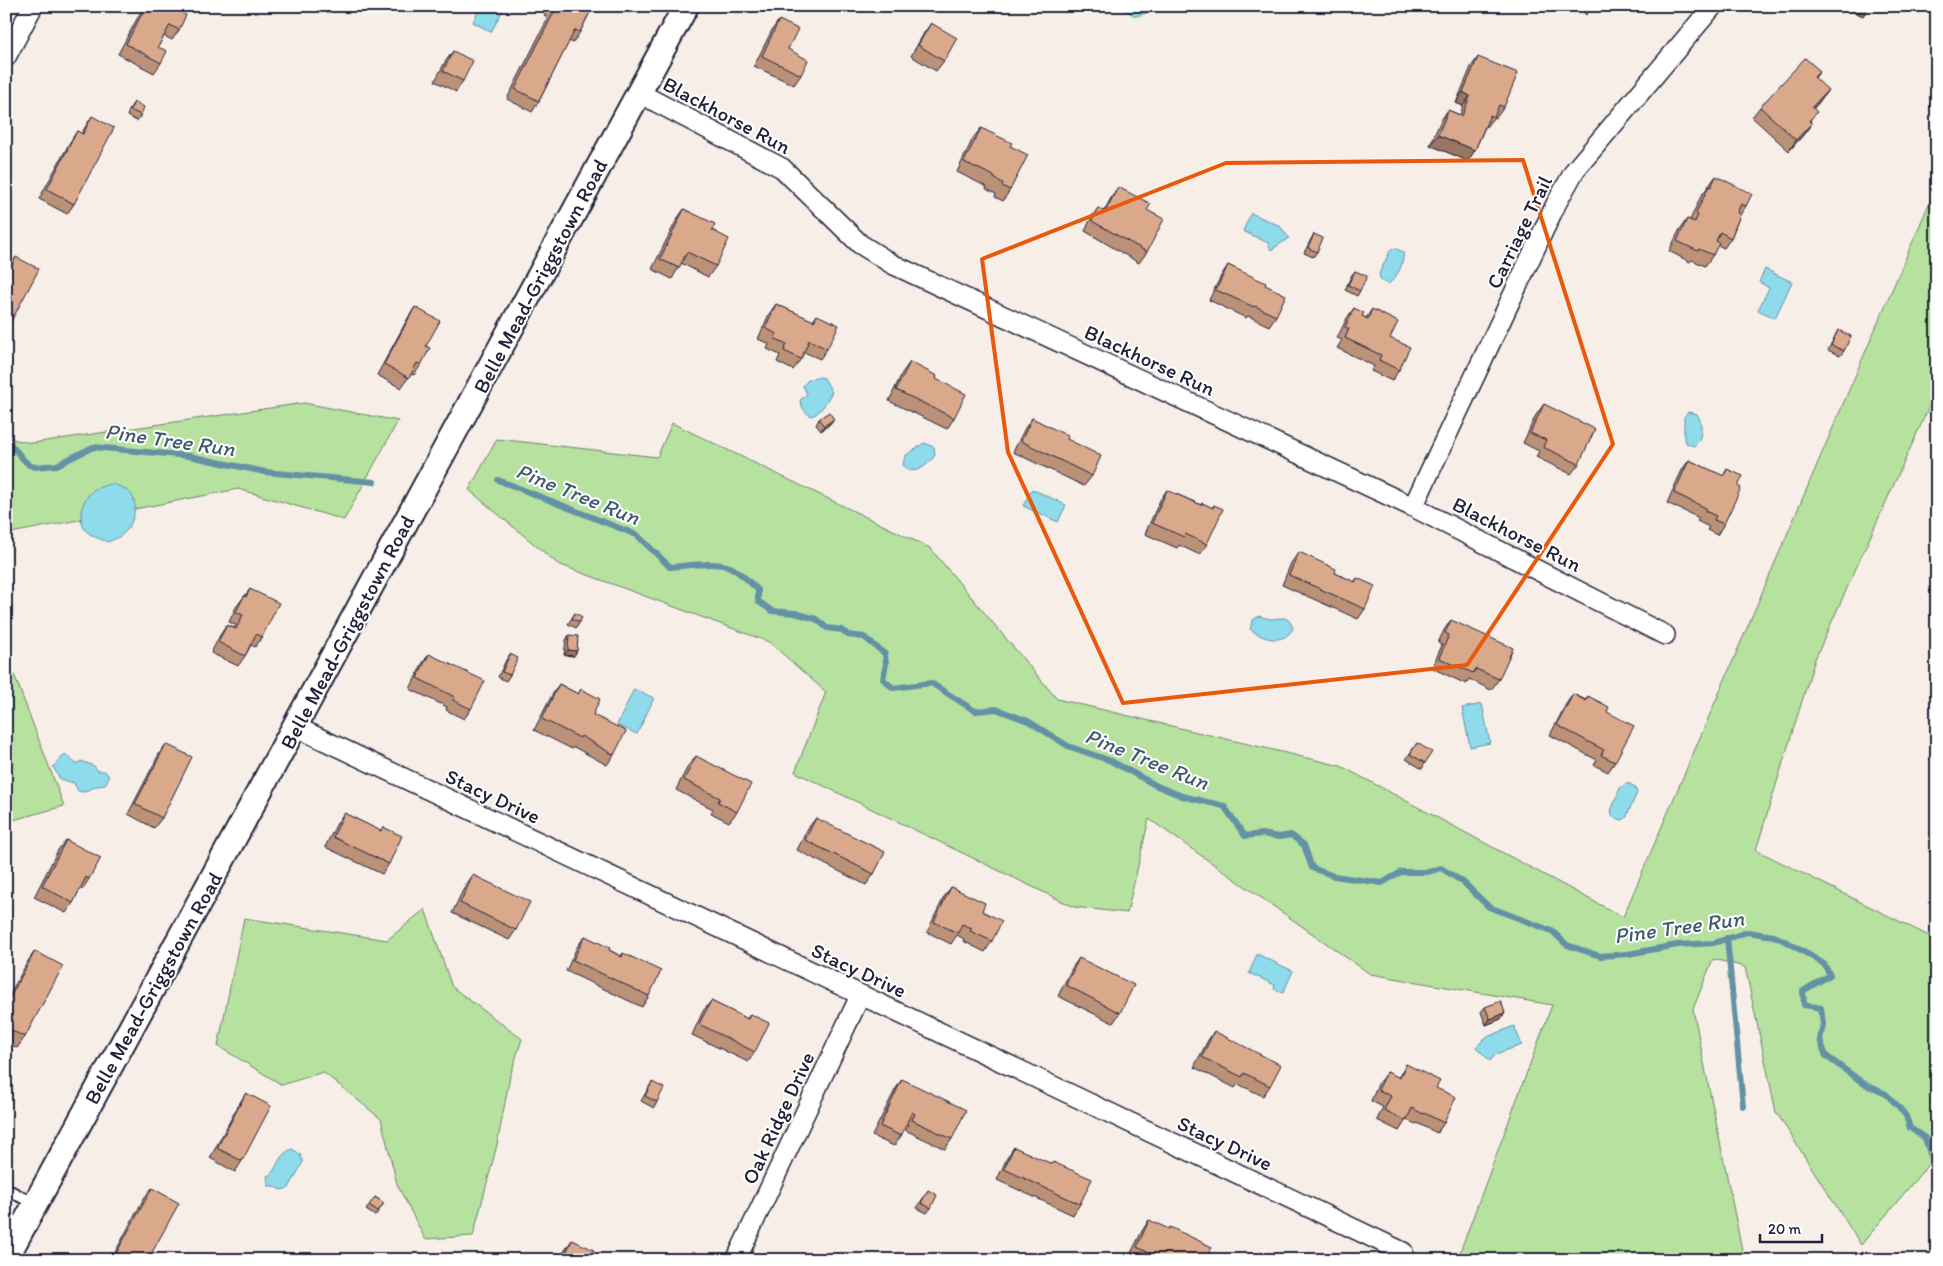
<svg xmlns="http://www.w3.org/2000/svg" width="1943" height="1266" font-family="Itim,sans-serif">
	<rect width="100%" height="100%" fill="#f8eee8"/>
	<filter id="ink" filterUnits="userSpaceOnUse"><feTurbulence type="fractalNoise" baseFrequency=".02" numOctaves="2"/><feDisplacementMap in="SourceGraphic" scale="10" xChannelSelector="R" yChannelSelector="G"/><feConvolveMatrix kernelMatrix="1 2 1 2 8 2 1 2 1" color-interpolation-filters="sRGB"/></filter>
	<g filter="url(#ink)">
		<path fill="#b6e19e" stroke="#6c826c" d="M1937,185V389L1815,659L1756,850L1937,940V1154L1861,1245L1776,1112L1745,967L1713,959L1693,1009L1744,1260H1457L1552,1005L1370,974L1149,819L1127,913L1074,907L795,772L826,692L769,642L558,564L469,490L497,439L657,457L672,423L930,548L1057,699L1341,766L1623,917Z
			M304,403L398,421L344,520L238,489L6,534V438L32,443Z
			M6,653L64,806L6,822Z
			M425,909L452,987L522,1039L510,1076L497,1145L473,1236L425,1239L397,1184L381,1119L323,1072L282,1085L218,1046L244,918L387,940Z"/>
		<path fill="#8edbec" stroke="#6391a5" d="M481,6H505L491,32L473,22Z
			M1110,6H1151C1149,14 1142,15 1135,16L1124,9Z
			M1251,213L1280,226L1289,238L1271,250L1268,243L1243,231Z
			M1395,248L1403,252C1405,261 1397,279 1388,284L1381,281L1379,274L1390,251Z
			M1765,269L1792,282L1775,318L1758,310L1769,288L1759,282Z
			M820,377L824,378L832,392C826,401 822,413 811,416C804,412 802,408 800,400L807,394L803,386L808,380Z
			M1688,412L1697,414C1703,422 1703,440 1694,446L1686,443L1684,439V417Z
			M924,443L934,447L935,455C928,466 912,478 903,465L905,456Z
			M110,484C130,488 139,497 133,518C131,524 127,531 122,535C118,538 112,540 108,542C100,539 89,536 84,528C77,514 83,498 95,489C99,487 106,486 110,484Z
			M1032,489L1066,505L1058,522L1023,506Z
			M1259,616C1263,617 1268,619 1272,619C1283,618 1288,615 1293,628C1284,646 1262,639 1250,629L1253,620Z
			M634,689L654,698L637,734L617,725Z
			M1482,704L1490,743L1470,747L1462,708Z
			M65,754L76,764L81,761L94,766L98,771H105L109,777L105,785C102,786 100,785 97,786C90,788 87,794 78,791L74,783L60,779L53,767Z
			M1628,783L1635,787L1637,793L1626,818L1622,820L1613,817L1611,811L1620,788Z
			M1257,954L1293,971L1283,993L1274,989L1275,985L1249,973Z
			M1514,1026L1522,1045L1496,1054L1490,1061L1476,1047L1485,1038Z
			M292,1149L300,1154L303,1162L289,1188L281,1190L273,1186H268L267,1176C279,1171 275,1156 292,1149Z"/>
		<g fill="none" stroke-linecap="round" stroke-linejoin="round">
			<path stroke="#6391a5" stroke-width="6" d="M6,439L23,459L29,465L35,467L57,465L93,447L189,456L265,472L374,482
				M498,480L637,535L670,567C687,566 714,561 730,567C740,572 750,582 758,590V601L772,611L795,613L816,619L827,628L842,630L848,635L864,637L885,654L886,664L883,679L893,688L931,683L975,711L996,709L1028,721L1068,746L1111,761L1157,786L1182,796L1224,806L1245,836L1262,834L1279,837L1291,835L1304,845L1312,868L1334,876L1382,883L1401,872H1428L1441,868L1463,882L1489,907L1552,931L1567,945L1600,956L1628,954L1677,945L1714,943L1747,932L1774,936L1789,943L1824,964L1830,975L1803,991L1804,1005L1821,1008L1823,1024L1820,1040L1826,1056L1866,1085L1886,1094L1898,1106L1906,1116L1910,1128L1925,1138L1935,1169L1937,1170
				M1727,938L1743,1106"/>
			<defs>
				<path id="service" d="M6,1189L35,1204"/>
				<path id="minor" d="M6,57L33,6
					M639,93L782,168L860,244L892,264L1413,507L1665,635
					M1413,507L1556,204L1575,170L1713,6
					M296,727L1403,1252
					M736,1260L860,996"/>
				<path id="tertiary" d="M6,1258L686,6"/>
			</defs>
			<use href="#service" stroke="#22223b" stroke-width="14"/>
			<use href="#minor" stroke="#22223b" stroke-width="22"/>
			<use href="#tertiary" stroke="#22223b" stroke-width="28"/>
			<use href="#service" stroke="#fff" stroke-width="10"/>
			<use href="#minor" stroke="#fff" stroke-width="19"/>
			<use href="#tertiary" stroke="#fff" stroke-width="24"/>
		</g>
		<path fill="#bb9178" stroke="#22223b" d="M144,6H179L177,10L179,30L172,40L164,36L158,47L161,63L154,73L118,54Z
			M549,6H593L580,32L573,43L569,41L539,101L532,112L507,99L548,18L544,16Z
			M1577,6H1594L1586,15Z
			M779,20L788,49L801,75L794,85L754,66L772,30Z
			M931,23L944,61L936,71L911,56L924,33Z
			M453,51L463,81L456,92L435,81L445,62Z
			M1478,57L1504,107L1496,118L1494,117L1486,127H1485L1475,150L1468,161L1430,145L1441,120L1448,110L1460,115L1463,106L1456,103L1471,67Z
			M1820,71L1815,78L1820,101L1814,108L1810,122L1812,123L1804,134L1789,151L1752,117L1760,107Z
			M134,102L141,115L137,121L127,116L130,108Z
			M92,116L74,204L67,214L39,199L70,142L77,131L81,134Z
			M981,128L1010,146V190L1003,201L995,197L996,194L986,189L987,187L957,172L973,138Z
			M1716,176L1746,206L1740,215L1731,238L1724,248L1717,245L1713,255L1705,266L1692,260L1690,262L1669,251L1680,229L1687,219L1690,220L1701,196Z
			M1118,187L1147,210V252L1139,263L1085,231L1091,218L1098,208L1104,211L1111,198Z
			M684,209L712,230L716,266L708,277L681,263L672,279L652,269L677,219Z
			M1314,234L1317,252L1313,257L1304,253L1311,239Z
			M16,257L6,331V271Z
			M1228,265L1265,285L1276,316L1269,326L1248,316L1246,318L1209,300L1221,276Z
			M1355,271L1360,291L1357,296L1345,290L1351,276Z
			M776,304L813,321L817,315L827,349L820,359L804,352L801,359L793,370L777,362L780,355L767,349L769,344L758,339L769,314Z
			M415,307L426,346L421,365L414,375L411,374L401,388L377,375L408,318Z
			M1354,308L1362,316L1366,318L1372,309L1390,338L1399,370L1392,381L1371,371L1374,366L1337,348L1342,340L1337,338L1347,318Z
			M1838,330L1844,351L1840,356L1828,350Z
			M910,362L936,379L954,418L947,429L889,401L902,373Z
			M1544,404L1579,464L1571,474L1536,457L1539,451L1523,443L1536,415Z
			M1032,418L1067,439L1092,476L1084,486L1013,452L1025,428Z
			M819,419L830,424L821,431L816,425Z
			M1689,460L1723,476L1727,469L1738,486L1724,524L1717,535L1707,530L1709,527L1697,521L1699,518L1667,503L1682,470Z
			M1167,490L1201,505L1202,503L1212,508L1214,505L1207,544L1200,555L1179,545L1177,548L1145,534L1160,500Z
			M1299,552L1335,573L1354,582L1357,578L1365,609L1358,619L1282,585L1291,563Z
			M250,589L262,637L255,647L251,645L245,656L238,666L211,653L220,635L227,625L234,628L236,625L229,622L236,607Z
			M575,613L580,622L576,628L568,624Z
			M1451,620L1499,679L1491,690L1469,679L1466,684L1432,668L1442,645L1438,643L1444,630Z
			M569,635L574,656L564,655L566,640Z
			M429,654L471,709L464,719L446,710L447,707L410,689L422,664Z
			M510,654V675L506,681L498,677L506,660Z
			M559,684L578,694L581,689L593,715L614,755L607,765L574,747L572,749L534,730L552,695Z
			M1573,694L1586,700L1588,696L1607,712L1615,762L1608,772L1594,765L1597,760L1550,735L1566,704Z
			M1417,743L1425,763L1422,769L1406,759Z
			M166,744L162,818L154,828L128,814L159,754Z
			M696,756L737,812L729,822L711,813L713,809L676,790L688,766Z
			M344,813L380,831L383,827L389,864L382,874L325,847L337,823Z
			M816,818L874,874L866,885L797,850L808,828Z
			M66,840L89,879L82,890L80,888L73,903L66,913L34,897L58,850Z
			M473,875L516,930L509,940L452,913L465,886Z
			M951,887L982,911L992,941L985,952L963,941L964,939L957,935L951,944L927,932L944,897Z
			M585,936L609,950L621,956L623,953L649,996L642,1007L566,971L577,947Z
			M35,951L25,1037L17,1048L6,1042V1001L28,961Z
			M1079,958L1120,1013L1113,1023L1058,996L1072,968Z
			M711,1001L747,1019L750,1014L755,1052L748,1062L692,1035L703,1011Z
			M1485,1007L1501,1019L1486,1025L1481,1012Z
			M1214,1031L1270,1086L1263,1096L1238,1084L1235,1088L1194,1067L1207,1042Z
			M1406,1064L1436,1088L1444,1123L1437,1133L1417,1123L1416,1124L1406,1120L1399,1131L1377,1120L1383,1107L1371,1101L1379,1082L1387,1072L1398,1078Z
			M902,1079L952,1139L945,1149L905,1130L908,1125L906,1124L901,1136L894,1146L872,1136L895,1090Z
			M652,1082L657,1102L654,1108L641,1101Z
			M246,1093L242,1161L235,1172L210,1158L239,1104Z
			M1014,1147L1080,1204L1073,1215L997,1180L1007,1158Z
			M152,1188L148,1260H111L144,1198Z
			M928,1190L931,1208L927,1213L917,1208Z
			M375,1197L384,1203L375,1216L366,1210Z
			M1149,1220L1206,1260H1134L1129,1257L1142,1231Z
			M572,1240L590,1260H560L565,1250Z"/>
		<path fill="#997662" stroke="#22223b" d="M1842,6H1870L1863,16L1842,7Z
			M1828,90L1820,101L1805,118L1812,107Z
			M1463,92L1470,96L1463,106L1456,103Z
			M1812,123L1804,134L1789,151L1796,140Z
			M1438,135L1475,150L1468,161L1430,145Z
			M834,419L830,424L821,431L824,426Z
			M568,650L577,651L574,656L564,655Z
			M1505,1013L1501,1019L1486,1025L1490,1019Z"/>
		<path fill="#daa98c" stroke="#22223b" d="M146,6H179L177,10L186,15L179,30L170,25L158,47L167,51L161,63L126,44Z
			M553,6H593L580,32L575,30L539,101L515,89L556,8Z
			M779,20L798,29L788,49L808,60L801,75L762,56Z
			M931,23L957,38L944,61L918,45Z
			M453,51L473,61L463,81L443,71Z
			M1478,57L1518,73L1504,107L1499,105L1494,117L1490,115L1475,150L1438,135L1448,110L1462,116L1470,96L1463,92Z
			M1805,58L1820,71L1814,77L1828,90L1812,107L1817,112L1809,121L1812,123L1796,140L1760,107Z
			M134,102L144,107L141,115L130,110Z
			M92,116L114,128L74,204L47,189L77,131L83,134Z
			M981,128L1012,143L1010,146L1028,155L1010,190L1002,186L1003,183L994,178V176L964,162Z
			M1716,176L1752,194L1746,206L1741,204L1737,213L1740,215L1731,238L1720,232L1716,241L1719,243L1713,255L1699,249L1698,251L1677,241L1687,219L1695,222L1698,215L1696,213L1709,186L1711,187Z
			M1118,187L1151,204L1147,210L1164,219L1147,252L1092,221L1098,208L1105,212Z
			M684,209L715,224L712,230L729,239L716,266L687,252L679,268L660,259Z
			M1314,234L1323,238L1317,252L1308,248Z
			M16,257L39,269L6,331V275Z
			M1228,265L1266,283L1265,285L1286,295L1276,316L1255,306L1254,307L1216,290Z
			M1355,271L1367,276L1360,291L1348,285Z
			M776,304L814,321L817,315L839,325L827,349L809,340L801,359L784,351L787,344L774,338L777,334L765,328Z
			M415,307L440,321L426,346L430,348L421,365L417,363L409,378L384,364Z
			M1354,308L1364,313L1362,316L1368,319L1372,309L1398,322L1390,338L1410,347L1399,370L1379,360L1381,355L1345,338L1349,329L1345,327Z
			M1838,330L1851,336L1844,351L1831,345Z
			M910,362L937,376L936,379L966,394L954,418L896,390Z
			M1544,404L1595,429L1579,464L1543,447L1546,440L1530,433Z
			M829,412L834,419L824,426L819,419Z
			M1032,418L1068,436L1067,439L1101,456L1092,476L1021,441Z
			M1689,460L1724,476L1727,469L1743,476L1738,486L1741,488L1724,524L1714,520L1716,516L1705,511L1706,508L1674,493Z
			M1167,490L1201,505L1202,503L1213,508L1214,505L1223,509L1207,544L1185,534L1184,537L1152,523Z
			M1299,552L1336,569L1335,573L1355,582L1357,578L1375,586L1365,609L1289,575Z
			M250,589L279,603L262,637L256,634L245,656L218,642L227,625L236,629L243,615L236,612L244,596L246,597Z
			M575,613L582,617L580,622L572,619Z
			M1451,620L1513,648L1499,679L1476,669L1473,673L1439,658L1449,635L1445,633Z
			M569,635L578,636L577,651L568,650Z
			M429,654L485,681L471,709L453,700L455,697L417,678Z
			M510,654L518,658L510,675L502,672Z
			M559,684L578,694L581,689L600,699L593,715L626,731L614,755L581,736L580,738L542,719Z
			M1573,694L1586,701L1588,696L1609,707L1607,712L1634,726L1615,762L1601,755L1604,750L1557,725Z
			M1417,743L1432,752L1425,763L1410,754Z
			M166,744L192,757L162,818L135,804Z
			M696,756L751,784L737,812L718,802L720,798L684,780Z
			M344,813L381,831L383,827L402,836L389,864L333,837Z
			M816,818L885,852L874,874L805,840Z
			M66,840L101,858L89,879L86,877L73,903L42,886Z
			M473,875L530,902L516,930L460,903Z
			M951,887L985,903L982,911L1002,921L992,941L970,931L972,928L962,924L958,933L934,922Z
			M585,936L610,948L609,950L622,957L623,953L661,971L649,996L573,960Z
			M35,951L63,966L25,1037L6,1028V1005Z
			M1079,958L1134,985L1120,1013L1066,985Z
			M711,1001L748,1019L750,1014L769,1023L755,1052L699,1024Z
			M1501,1001L1505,1013L1490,1019L1485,1007Z
			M1214,1031L1281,1065L1270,1086L1244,1073L1242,1077L1202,1057Z
			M1406,1064L1440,1081L1436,1088L1456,1097L1444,1123L1424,1113L1423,1114L1412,1108L1406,1121L1384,1110L1391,1096L1378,1090L1387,1072L1400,1078Z
			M902,1079L966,1110L952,1139L912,1120L915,1114L912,1112L901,1136L880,1126Z
			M652,1082L664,1088L657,1102L645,1096Z
			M246,1093L271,1106L242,1161L217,1148Z
			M1014,1147L1052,1164L1053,1162L1092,1179L1080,1204L1004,1169Z
			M152,1188L179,1203L148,1260H115L113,1259Z
			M928,1190L937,1195L931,1208L921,1203Z
			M375,1197L384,1203L378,1211L369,1205Z
			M1149,1220L1169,1229L1170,1227L1212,1247L1206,1260H1164L1137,1247Z
			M572,1240L594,1250L590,1260H563Z"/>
	</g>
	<path fill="none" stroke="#e8590c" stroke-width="4" stroke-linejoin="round" d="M1523,160L1613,444L1467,665L1123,703L1008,452L982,259L1226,163Z"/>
	<g text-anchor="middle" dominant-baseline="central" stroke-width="4" stroke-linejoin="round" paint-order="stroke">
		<g font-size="21" fill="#22223b" stroke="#fff">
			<text transform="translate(727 115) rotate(28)">Blackhorse Run</text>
			<text transform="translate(1519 232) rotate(-64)">Carriage Trail</text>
			<text transform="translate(540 276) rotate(-62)">Belle Mead-Griggstown Road</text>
			<text transform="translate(1150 360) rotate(25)">Blackhorse Run</text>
			<text transform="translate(1517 534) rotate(27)">Blackhorse Run</text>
			<text transform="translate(347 632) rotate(-62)">Belle Mead-Griggstown Road</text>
			<text transform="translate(493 796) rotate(25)">Stacy Drive</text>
			<text transform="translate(859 970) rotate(25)">Stacy Drive</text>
			<text transform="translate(153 988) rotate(-61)">Belle Mead-Griggstown Road</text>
			<text transform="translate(778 1118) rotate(-65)">Oak Ridge Drive</text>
			<text transform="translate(1225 1143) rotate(25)">Stacy Drive</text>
		</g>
		<g font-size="22" font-style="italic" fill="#425a70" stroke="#fff">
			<text transform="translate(170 440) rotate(8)">Pine Tree Run</text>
			<text transform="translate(578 494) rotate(22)">Pine Tree Run</text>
			<text transform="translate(1147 759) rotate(22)">Pine Tree Run</text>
			<text transform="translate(1679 927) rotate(-8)">Pine Tree Run</text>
		</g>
	</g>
	<rect width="1943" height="1266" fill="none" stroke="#fff" stroke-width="25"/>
	<rect x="12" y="12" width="1918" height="1241" fill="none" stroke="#22223b" stroke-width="2" filter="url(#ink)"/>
	<path d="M1760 1234v8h62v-8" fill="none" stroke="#22223b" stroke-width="2.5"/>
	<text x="1768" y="1234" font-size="15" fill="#22223b" stroke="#ffffff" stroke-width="4" paint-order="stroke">20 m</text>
</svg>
